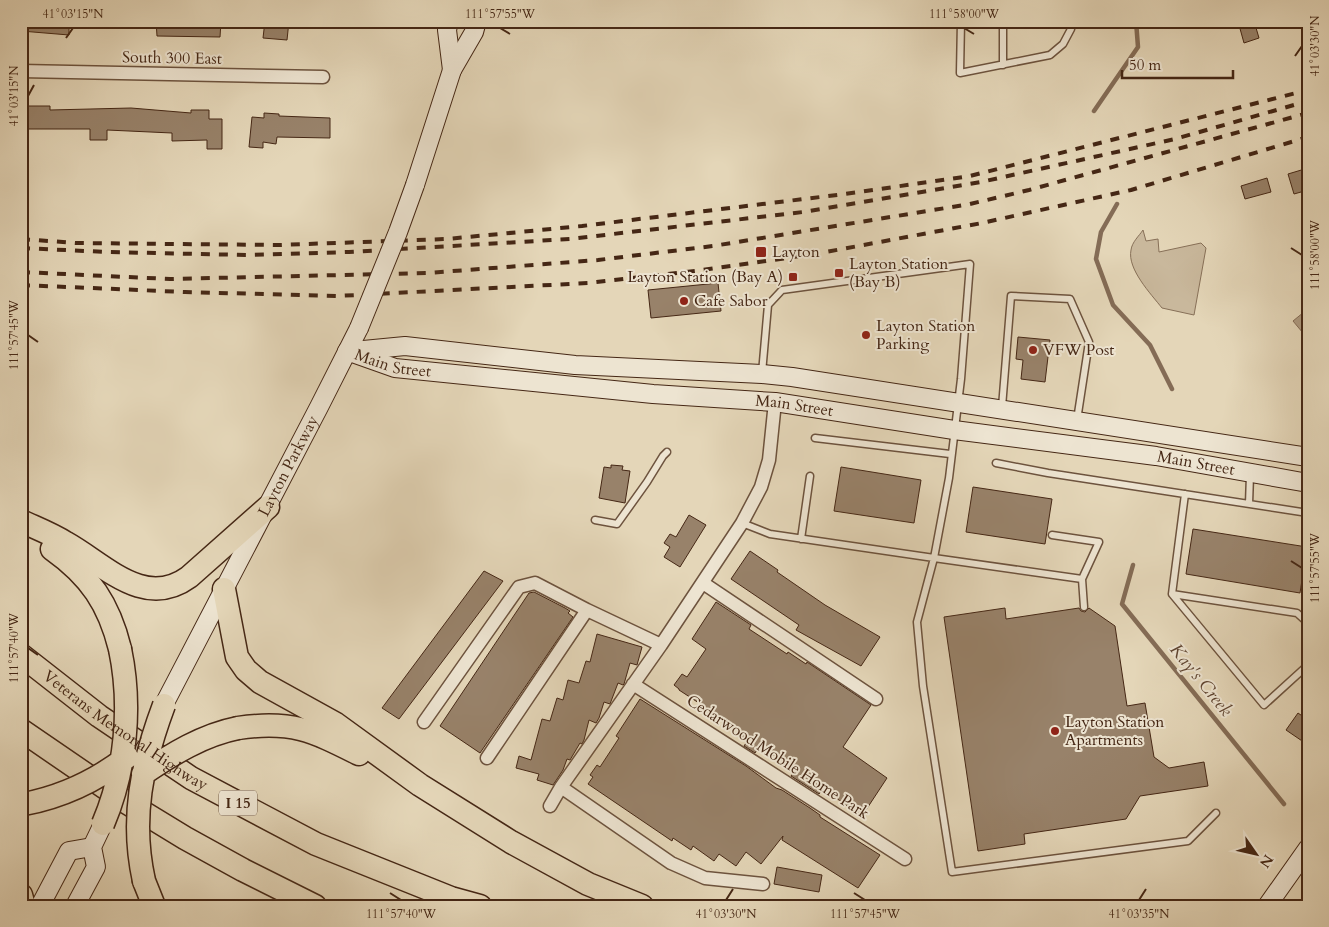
<svg xmlns="http://www.w3.org/2000/svg" width="1329" height="927" font-family="Cardo,serif">
	<rect width="100%" height="100%" fill="#e4d6b8"/>
	<filter id="stains"><feTurbulence type="fractalNoise" baseFrequency=".004" numOctaves="4"/><feColorMatrix values="0 0 0 0 .2 0 0 0 0 .09 0 0 0 0 .02 0 0 0 .5 -.17"/></filter>
	<radialGradient id="worn" r=".72"><stop offset=".6" stop-color="#630" stop-opacity="0"/><stop offset="1" stop-color="#630" stop-opacity=".3"/></radialGradient>
	<path fill="#c9b89c" stroke="#877058" d="M1143,230L1146,241L1158,239L1159,252L1201,243L1206,248L1194,315L1162,308C1151,294 1127,269 1131,250C1132,242 1139,236 1143,230Z"/>
	<path fill="#ae9a81" stroke="#846c56" d="M1304,312L1308,317V339L1293,321Z"/>
	<g fill="none" stroke-linecap="round" stroke-linejoin="round">
		<path stroke="#846c56" stroke-width="4.5" d="M1094,111L1138,47L1136,21
			M1117,204L1101,232L1096,259L1113,305L1150,345L1172,389
			M1133,565L1122,604L1284,804"/>
	</g>
	<path fill="#98826a" stroke="#452715" d="M21,21H69V35L21,31Z
		M156,21H221L220,37L157,36Z
		M265,21H289L287,40L263,38Z
		M1254,21L1259,38L1244,43L1239,25Z
		M24,106H50V110L131,108L191,113V110H209V119H222V149H207V140L172,141V133L107,130V140H90V129H24Z
		M264,113L279,114V116L330,118V138L277,137L276,144L263,142V148L249,147L252,117L264,118Z
		M1308,168V190L1294,194L1288,174Z
		M1267,178L1271,192L1245,199L1241,186Z
		M718,283L721,311L651,318L648,290Z
		M1018,337L1050,340L1045,382L1021,379L1023,360L1016,359Z
		M611,465L623,466L622,470L630,471L625,503L599,498L604,467L611,468Z
		M841,467L921,480L914,523L834,511Z
		M973,487L1052,499L1045,544L966,532Z
		M689,515L706,525L680,567L664,557L670,547L664,543L670,534L676,537Z
		M1193,529L1307,547L1300,593L1186,574Z
		M750,551L778,570L777,572L825,605L880,637L861,666L796,630L799,625L731,579Z
		M484,571L503,581L399,719L382,708Z
		M534,592L565,608L570,611L568,613L573,617L480,753L440,726L529,593Z
		M716,602L751,625L749,629L787,654L788,652L806,664L807,662L871,705L843,747L887,778L862,816L823,789L819,794L791,776L795,770L766,750L759,747L755,753L744,746L748,740L738,734L740,730L711,711L709,714L700,708L702,705L679,690V689L674,685L682,674L687,677L706,649L692,639Z
		M1005,608L1006,619L1079,608L1081,611L1085,612L1089,608L1115,626L1127,706L1145,703L1154,757L1169,768L1204,762L1208,786L1140,796L1126,819L1024,834L1025,844L978,851L944,617Z
		M597,634L642,647L637,665L630,663L624,684L623,685L618,683L610,704L604,702L599,718L596,723L589,720L584,740L582,744L580,743L570,760L567,759L563,770L553,785L537,780L539,774L516,768L519,756L531,760L542,719L550,721L557,698L563,700L568,680L579,683L586,661L590,662Z
		M640,699L746,766L776,788L782,790L810,808L820,815V817L880,855L858,888L782,840L783,836L761,864L746,852L736,866L719,854L714,861L693,846L691,850L673,838L672,841L588,784L593,777L590,775L597,765L600,767L619,738L616,736Z
		M1298,713L1308,720V745L1286,730Z
		M777,867L822,875L819,892L774,884Z"/>
	<g fill="none" stroke-linecap="round" stroke-linejoin="round">
		<defs>
			<path id="service" d="M961,21L960,73L1050,55L1063,44L1071,29L1072,21
				M1003,65V21
				M762,373L768,305L782,290L970,264L961,379L949,478L934,558L1082,579
				M1002,407L1011,296L1070,299L1089,342L1077,420
				M815,438L950,454
				M996,463L1048,473L1308,513
				M1185,494L1172,594L1264,705L1308,665
				M1249,504L1250,475
				M595,520L617,524L647,482L663,456L667,452
				M742,523L770,534L934,558L917,622L923,686L952,872L1188,841L1216,813
				M1052,535L1099,542L1082,579L1084,607
				M801,539L810,476
				M1172,594L1297,613L1308,623"/>
			<path id="minor" d="M21,71L323,77
				M703,583L876,699
				M633,684L905,859
				M424,722L519,587L535,583L587,610L661,645
				M487,758L587,610
				M561,787L671,863L705,878L763,884
				M550,806L561,787L661,645L742,523L761,487L769,460L775,402"/>
			<g id="secondary">
				<path d="M449,21L447,30L452,70"/>
				<path d="M415,185L452,70L474,32L477,21"/>
				<path id="s1" d="M347,351L395,368L653,394L775,402L954,430L1156,456L1308,483"/>
				<path d="M353,351L405,346L575,365L762,374L792,377L1308,457"/>
				<path id="s2" d="M158,716L319,407L359,328"/>
				<path d="M40,906L69,851L92,847"/>
				<path d="M75,906L96,867L92,847L103,824"/>
				<path d="M1267,906L1308,848"/>
			</g>
			<g id="motorway">
				<path d="M21,521C36,528 52,534 66,543C104,564 144,610 189,577L268,507"/>
				<path d="M52,549C90,576 109,604 120,649"/>
				<path d="M224,589L237,657L246,670L260,682L336,724L420,785L511,842L588,884L642,906"/>
				<path id="s3" d="M21,655L99,716L191,778L316,844L451,898L480,906"/>
				<path d="M238,728C292,720 313,731 359,754"/>
				<path d="M21,730L126,802L185,838L243,870L315,906"/>
				<path d="M144,881L154,906"/>
				<path d="M21,895L24,906"/>
			</g>
		</defs>
		<use href="#service" stroke="#6d533e" stroke-width="9"/>
		<use href="#minor" stroke="#6d533e" stroke-width="15"/>
		<use href="#secondary" stroke="#452715" stroke-width="20"/>
		<use href="#motorway" stroke="#452715" stroke-width="25"/>
		<use href="#service" stroke="#ede4d1" stroke-width="6"/>
		<use href="#minor" stroke="#ede4d1" stroke-width="12"/>
		<use href="#secondary" stroke="#ede4d1" stroke-width="18"/>
		<use href="#motorway" stroke="#e4d6b8" stroke-width="22"/>
		<path stroke="#452715" stroke-width="4" stroke-dasharray="9 9" stroke-linecap="butt" d="M21,239L76,243L279,245L447,239L582,226L845,194L970,176L1308,90
			M21,248L107,252L247,255L349,252L570,239L803,212L981,182L1175,139L1308,101
			M21,272L170,279L428,273L598,260L713,246L970,204L1029,190L1308,113
			M21,285L185,292L337,296L588,283L695,271L815,254L982,223L1131,190L1308,137"/>
		<defs>
			<path id="secondary-bridge" d="M359,328L398,232L415,185"/>
			<path id="motorway-bridge" d="M143,774C172,754 203,735 238,728
				M24,804C61,797 97,780 127,757
				M103,824C126,770 132,706 120,649
				M144,881C130,818 142,764 164,705"/>
		</defs>
		<use href="#secondary-bridge" stroke="#452715" stroke-width="20" stroke-linecap="butt"/>
		<use href="#motorway-bridge" stroke="#452715" stroke-width="25" stroke-linecap="butt"/>
		<use href="#secondary-bridge" stroke="#ede4d1" stroke-width="18"/>
		<use href="#motorway-bridge" stroke="#e4d6b8" stroke-width="22"/>
	</g>
	<path fill="none" stroke="#452715" stroke-width="2" d="M500,28L510,34M964,28L974,34M66,38L73,28M1295,56L1302,46M28,96L34,85M1291,248L1302,255M28,335L38,342M1291,561L1302,568M28,648L38,655M390,893L401,900M854,893L865,900M726,900L733,889M1139,900L1146,889"/>
	<g fill="#8f2418" stroke="#ede4d1" stroke-width="2">
		<rect x="755" y="246" width="12" height="12" rx="2.5"/>
		<rect x="834" y="268" width="10" height="10" rx="2.5"/>
		<rect x="788" y="272" width="10" height="10" rx="2.5"/>
		<circle cx="684" cy="301" r="5"/>
		<circle cx="866" cy="335" r="5"/>
		<circle cx="1033" cy="350" r="5"/>
		<circle cx="1055" cy="731" r="5"/>
	</g>
	<g text-anchor="middle" dominant-baseline="central" stroke-width="4" stroke-linejoin="round" paint-order="stroke">
		<rect fill="#ede4d1" stroke="#77604d" stroke-width="1" x="219" y="790.5" width="38" height="25" rx="4"/>
		<g font-size="15" font-weight="bold" fill="#452715">
			<text x="238" y="803">I 15</text>
		</g>
		<g font-size="16" fill="#452715" stroke="#ede4d1">
			<text transform="translate(172 58) rotate(1)">South 300 East</text>
			<text stroke="none"><textPath href="#s1" startOffset="48">Main Street</textPath></text>
			<text stroke="none"><textPath href="#s1" startOffset="452">Main Street</textPath></text>
			<text stroke="none"><textPath href="#s1" startOffset="858">Main Street</textPath></text>
			<text stroke="none"><textPath href="#s2" startOffset="282">Layton Parkway</textPath></text>
			<text stroke="none"><textPath href="#s3" startOffset="129">Veterans Memorial Highway</textPath></text>
			<text transform="translate(778 757) rotate(33)">Cedarwood Mobile Home Park</text>
		</g>
		<g font-size="16" fill="#452715" stroke="#ede4d1" text-anchor="start">
			<text x="772" y="252">Layton</text>
			<text x="849" y="264">Layton Station<tspan x="849" dy="18">(Bay B)</tspan></text>
			<text x="783" y="277" text-anchor="end">Layton Station (Bay A)</text>
			<text x="694" y="301">Cafe Sabor</text>
			<text x="876" y="326">Layton Station<tspan x="876" dy="18">Parking</tspan></text>
			<text x="1043" y="350">VFW Post</text>
			<text x="1065" y="722">Layton Station<tspan x="1065" dy="18">Apartments</tspan></text>
		</g>
		<g font-size="18" font-style="italic" fill="#5f4430" stroke="#ede4d1">
			<text transform="translate(1201 680) rotate(51)">Kay's Creek</text>
		</g>
	</g>
	<rect width="1329" height="927" fill="none" stroke="#e4d6b8" stroke-width="55"/>
	<g transform="translate(1256 854) rotate(124)" stroke="#ede4d1" stroke-width="4" paint-order="stroke">
	<path d="M0-4L9 19L0 12L-9 19Z" fill="#452715"/>
	<text y="-8" font-size="14" font-weight="bold" text-anchor="middle" fill="#452715">N</text>
	</g>
	<path d="M1122 70v8h111v-8" fill="none" stroke="#452715" stroke-width="2.5"/>
	<text x="1129" y="70" font-size="15" fill="#452715" stroke="#ede4d1" stroke-width="4" paint-order="stroke">50 m</text>
	<rect x="28" y="28" width="1274" height="872" fill="none" stroke="#452715" stroke-width="2"/>
	<g font-size="12" text-anchor="middle" fill="#452715">
		<text x="73" y="18">41°03'15"N</text>
		<text x="500" y="18">111°57'55"W</text>
		<text x="964" y="18">111°58'00"W</text>
		<text transform="translate(1315 46) rotate(-90)" y="4">41°03'30"N</text>
		<text transform="translate(14 96) rotate(-90)" y="4">41°03'15"N</text>
		<text transform="translate(1315 255) rotate(-90)" y="4">111°58'00"W</text>
		<text transform="translate(14 335) rotate(-90)" y="4">111°57'45"W</text>
		<text transform="translate(1315 568) rotate(-90)" y="4">111°57'55"W</text>
		<text transform="translate(14 648) rotate(-90)" y="4">111°57'40"W</text>
		<text x="401" y="918">111°57'40"W</text>
		<text x="726" y="918">41°03'30"N</text>
		<text x="865" y="918">111°57'45"W</text>
		<text x="1139" y="918">41°03'35"N</text>
	</g>
	<rect width="100%" height="100%" filter="url(#stains)"/>
	<rect width="100%" height="100%" fill="url(#worn)"/>
</svg>
